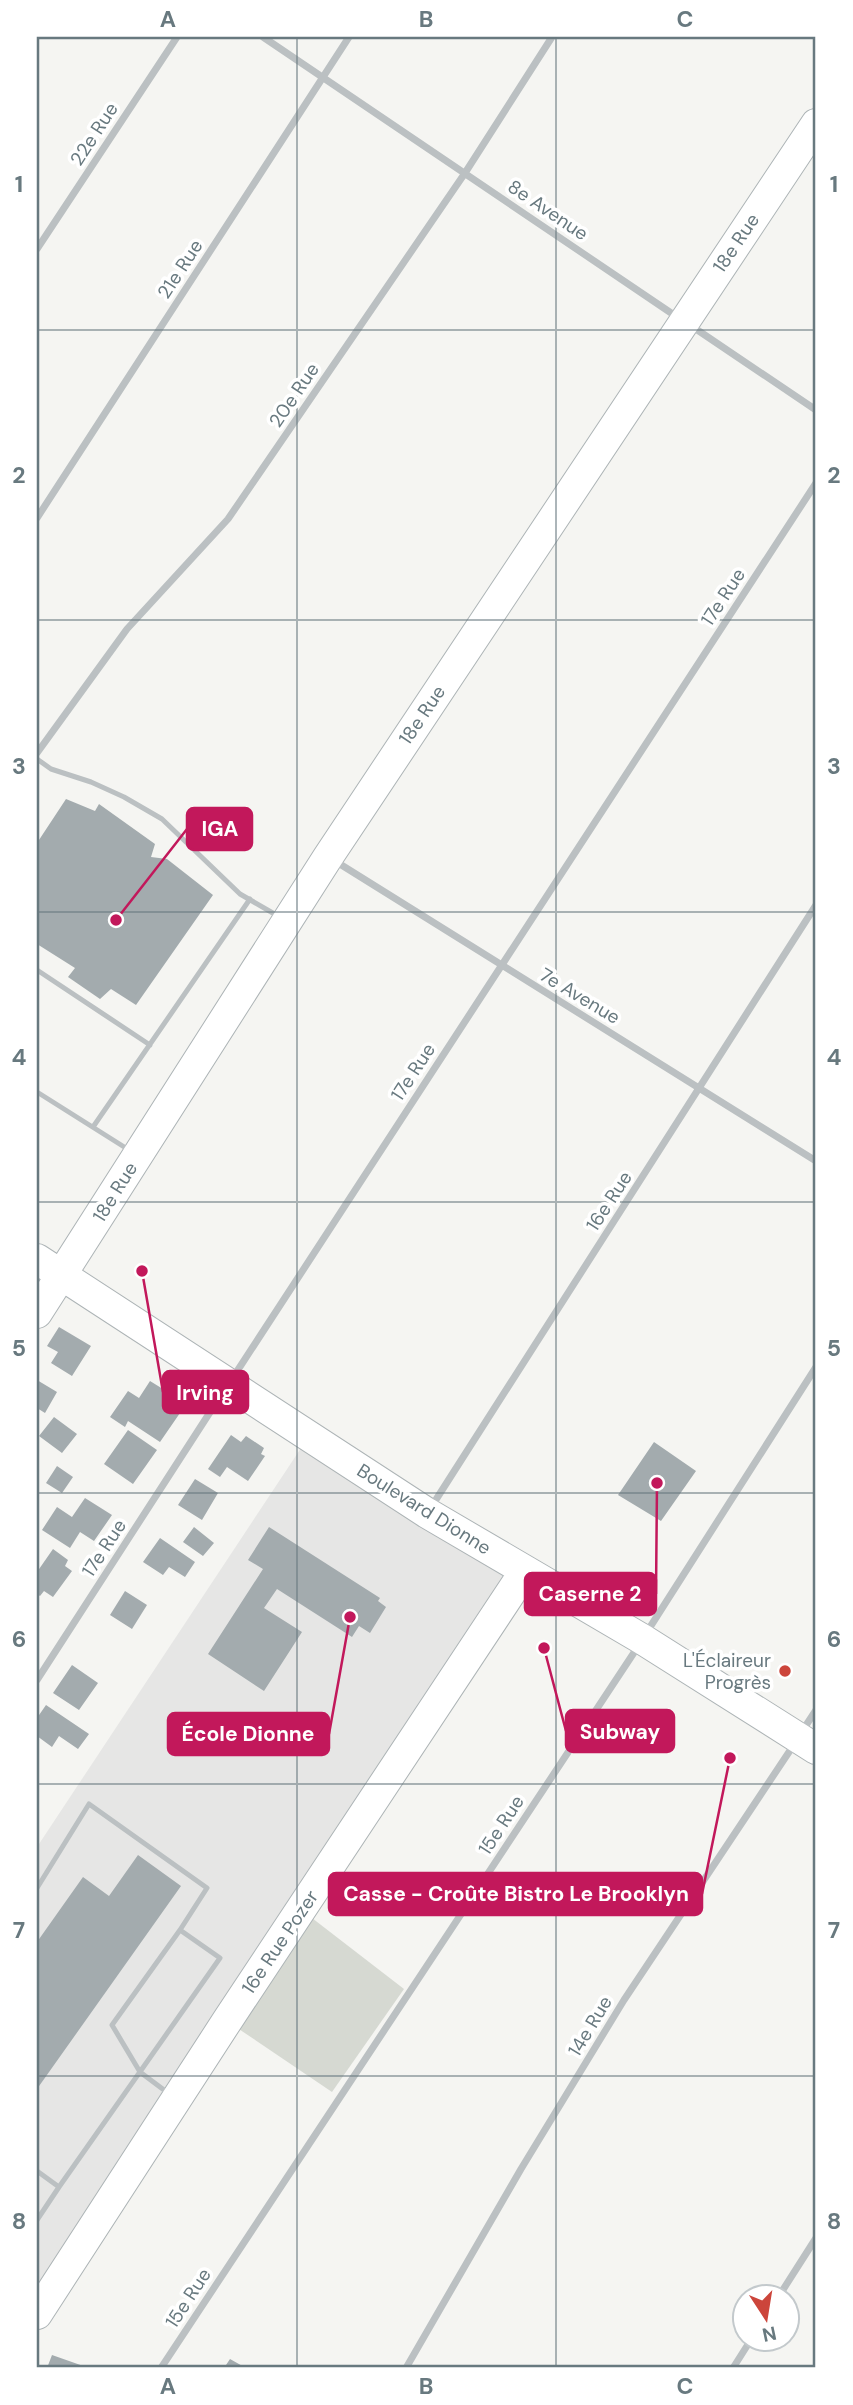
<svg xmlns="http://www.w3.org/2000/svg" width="853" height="2405" font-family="'DM Sans',sans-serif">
	<rect width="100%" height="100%" fill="#f5f5f2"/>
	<path fill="#e6e6e5" d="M309,1436L525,1571L37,2315V1847Z"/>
	<path fill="#d6d9d2" d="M299,1908L404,1989L332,2092L227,2021Z"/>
	<path fill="#a3abae" d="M66,799L95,811L99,804L155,844L151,857L167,859L213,895L136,1005L111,989L100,999L68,977L75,968L37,944V843Z
		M59,1327L91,1346L72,1376L51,1363L58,1352L47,1346Z
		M37,1380L57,1392L45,1413L37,1408Z
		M150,1381L171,1394L165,1403L180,1413L160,1442L128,1421L125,1427L110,1417L128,1391L139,1398Z
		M54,1417L77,1434L62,1453L39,1436Z
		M128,1430L157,1450L133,1484L104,1464Z
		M231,1435L241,1442L246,1436L264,1448L261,1454L265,1456L248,1481L227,1467L220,1477L208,1469Z
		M654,1442L696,1471L661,1521L618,1495Z
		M57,1466L73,1477L62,1493L46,1483Z
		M195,1479L218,1493L202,1520L178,1505Z
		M85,1498L112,1515L94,1541L80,1532L70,1548L42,1530L57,1507L72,1517Z
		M194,1527L214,1543L203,1556L183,1542Z
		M269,1527L380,1598L378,1601L386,1607L370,1633L359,1626L352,1637L277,1589L264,1608L302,1632L264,1691L208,1654L263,1569L248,1560Z
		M160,1538L195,1562L185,1577L169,1567L163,1575L143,1562Z
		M53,1549L68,1560L65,1566L72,1571L53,1597L44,1591L40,1596L37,1594V1572Z
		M125,1591L147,1605L132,1629L110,1615Z
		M72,1665L98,1683L79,1710L53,1693Z
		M46,1705L89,1734L78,1749L59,1736L52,1747L37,1736V1718Z
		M138,1855L181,1886L37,2089V1942L83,1877L109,1896Z
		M52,2355L89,2368H47Z
		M230,2359L246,2368H224Z"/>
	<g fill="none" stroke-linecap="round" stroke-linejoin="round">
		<defs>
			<path id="secondary" d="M37,1259L427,1513L642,1639L816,1749
				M37,1313L328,857L816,124
				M37,2314L227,2021L525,1571"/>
		</defs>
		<use href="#secondary" stroke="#adb4b6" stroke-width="32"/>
		<path stroke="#bbc0c2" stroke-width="5" d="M37,759L51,769L91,782L124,797L162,819L240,894L278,916
			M37,970L150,1045
			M37,1092L129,1150
			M93,1127L250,899
			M37,1888L89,1804L207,1888L180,1930L220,1958L59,2187L37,2171
			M168,2093L140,2072L112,2025L180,1930
			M37,2220L59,2187"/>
		<path stroke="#bbc0c2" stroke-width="7" d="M263,37L680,319
			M37,249L177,37
			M690,325L816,410
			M37,518L349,37
			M37,753L127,629L228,519L465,173L552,37
			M335,861L816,1161
			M232,1379L816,483
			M430,1509L816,905
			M645,1635L816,1367
			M37,1680L225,1389
			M801,1733L816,1710
			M779,2296L816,2238
			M161,2368L639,1645
			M406,2368L521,2169L624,2000L795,1743
			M733,2368L752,2338"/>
		<use href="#secondary" stroke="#fff" stroke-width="30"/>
	</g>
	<path fill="none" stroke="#68797f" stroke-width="2" stroke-opacity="0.55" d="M297,37V2368M556,37V2368M37,330H816M37,620H816M37,912H816M37,1202H816M37,1493H816M37,1784H816M37,2076H816"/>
	<circle fill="#cc453b" stroke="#fff" stroke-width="2.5" cx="785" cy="1671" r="7"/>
	<g text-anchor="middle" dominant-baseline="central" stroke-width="7" stroke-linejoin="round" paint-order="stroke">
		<g font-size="19" fill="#68797f" stroke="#fff">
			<text transform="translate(94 134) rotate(-57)">22e Rue</text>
			<text transform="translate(548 210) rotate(34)">8e Avenue</text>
			<text transform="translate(736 243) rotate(-56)">18e Rue</text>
			<text transform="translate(180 269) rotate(-57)">21e Rue</text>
			<text transform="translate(294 395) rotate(-56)">20e Rue</text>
			<text transform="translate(723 597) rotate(-57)">17e Rue</text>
			<text transform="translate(422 715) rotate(-56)">18e Rue</text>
			<text transform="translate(580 996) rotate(31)">7e Avenue</text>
			<text transform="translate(413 1072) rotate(-57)">17e Rue</text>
			<text transform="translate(115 1192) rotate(-58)">18e Rue</text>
			<text transform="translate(609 1201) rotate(-57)">16e Rue</text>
			<text transform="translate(424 1509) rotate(32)">Boulevard Dionne</text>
			<text transform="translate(104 1548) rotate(-57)">17e Rue</text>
			<text transform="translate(501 1825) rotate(-57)">15e Rue</text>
			<text transform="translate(280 1942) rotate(-56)">16e Rue Pozer</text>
			<text transform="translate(590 2026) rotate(-59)">14e Rue</text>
			<text transform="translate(188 2298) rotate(-57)">15e Rue</text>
		</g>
		<g font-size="19" fill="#68797f" stroke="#fff" text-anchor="end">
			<text x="771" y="1660">L'Éclaireur<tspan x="771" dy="22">Progrès</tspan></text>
		</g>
	</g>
	<path fill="none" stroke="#c2185b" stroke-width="2.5" d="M116 920L187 829M142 1271L163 1392M657 1483L656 1594M544 1648L566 1731M350 1617L329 1734M730 1758L702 1894"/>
	<g fill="#c2185b" stroke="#fff" stroke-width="2.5">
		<circle cx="116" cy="920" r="7"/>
		<circle cx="142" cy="1271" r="7"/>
		<circle cx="657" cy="1483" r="7"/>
		<circle cx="544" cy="1648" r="7"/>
		<circle cx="350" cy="1617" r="7"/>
		<circle cx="730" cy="1758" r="7"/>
	</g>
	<g fill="#c2185b" stroke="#c2185b" stroke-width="2.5">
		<rect x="187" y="808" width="65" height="42" rx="7"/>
		<rect x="163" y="1371" width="85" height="42" rx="7"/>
		<rect x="525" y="1573" width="131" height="42" rx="7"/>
		<rect x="566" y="1710" width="108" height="42" rx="7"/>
		<rect x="168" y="1713" width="161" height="42" rx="7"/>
		<rect x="329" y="1873" width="373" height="42" rx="7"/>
	</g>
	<g font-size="21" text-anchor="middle" font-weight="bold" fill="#fff">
		<text x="220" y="836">IGA</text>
		<text x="205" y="1400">Irving</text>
		<text x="590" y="1601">Caserne 2</text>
		<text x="620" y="1739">Subway</text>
		<text x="248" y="1741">École Dionne</text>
		<text x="516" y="1901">Casse - Croûte Bistro Le Brooklyn</text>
	</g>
	<rect width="853" height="2405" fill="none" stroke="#ffffff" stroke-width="77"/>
	<g transform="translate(766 2318) rotate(168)"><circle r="33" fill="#ffffff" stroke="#c3c9cc" stroke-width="2"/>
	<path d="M0-5L12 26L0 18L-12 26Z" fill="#cc453b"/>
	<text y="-10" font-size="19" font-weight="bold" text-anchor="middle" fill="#68797f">N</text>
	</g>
	<rect x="38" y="38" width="776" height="2328" fill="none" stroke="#68797f" stroke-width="2.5"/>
	<g font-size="23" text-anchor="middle" font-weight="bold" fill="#68797f">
		<text x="168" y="27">A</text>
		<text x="426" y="27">B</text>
		<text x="685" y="27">C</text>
		<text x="19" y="192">1</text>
		<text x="834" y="192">1</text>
		<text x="19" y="483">2</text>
		<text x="834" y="483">2</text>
		<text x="19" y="774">3</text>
		<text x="834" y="774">3</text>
		<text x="19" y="1065">4</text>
		<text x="834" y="1065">4</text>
		<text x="19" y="1356">5</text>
		<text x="834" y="1356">5</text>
		<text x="19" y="1647">6</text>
		<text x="834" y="1647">6</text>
		<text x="19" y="1938">7</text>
		<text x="834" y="1938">7</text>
		<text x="19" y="2229">8</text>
		<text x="834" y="2229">8</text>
		<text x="168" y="2394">A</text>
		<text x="426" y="2394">B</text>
		<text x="685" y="2394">C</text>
	</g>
</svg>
